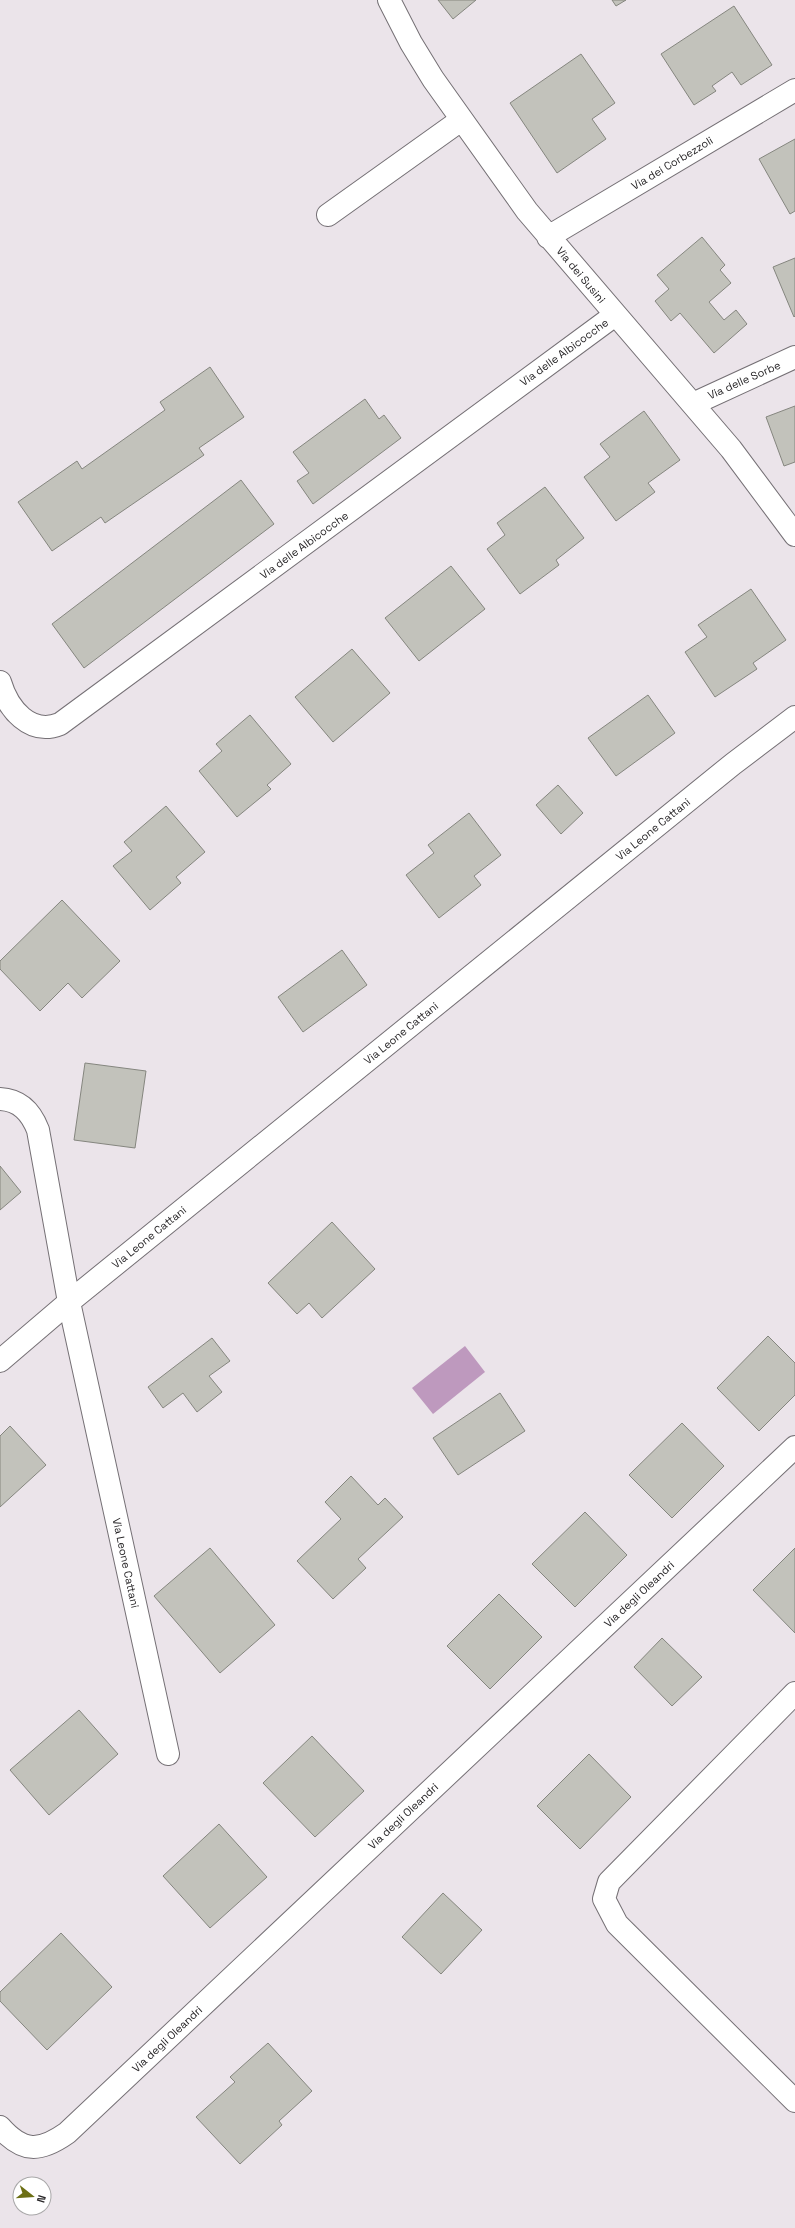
<svg xmlns="http://www.w3.org/2000/svg" width="795" height="2228" font-family="'Space Grotesk',sans-serif">
	<rect width="100%" height="100%" fill="#ebe4ea"/>
	<path fill="#be99be" d="M465,1346L485,1372L433,1414L412,1388Z"/>
	<path fill="#c2c2bb" stroke="#85867f" d="M438,0H476L453,19Z
		M612,0H626L616,6Z
		M734,6L772,65L741,85L732,72L712,86L716,91L694,105L661,54Z
		M581,54L615,103L592,119L606,139L557,173L510,103Z
		M795,139V211L790,214L759,159Z
		M702,237L725,265L720,270L731,283L709,302L724,320L736,310L747,324L714,353L680,313L671,321L655,301L669,289L657,275Z
		M795,258V316L794,317L773,267Z
		M210,367L244,417L199,448L204,455L105,523L101,517L52,551L18,502L77,461L82,469L165,410L160,402Z
		M365,399L379,419L384,415L401,438L313,504L297,481L309,473L293,452Z
		M795,406V462L784,466L766,417Z
		M644,411L680,460L648,483L655,492L616,521L584,477L610,457L600,444Z
		M241,480L274,524L84,668L52,624Z
		M545,487L584,538L556,560L559,565L520,594L487,549L505,535L497,523Z
		M451,566L485,609L419,661L385,618Z
		M751,589L786,640L753,663L757,669L715,697L685,652L707,637L698,625Z
		M352,649L390,693L333,742L295,697Z
		M648,695L675,733L616,776L588,738Z
		M250,715L291,764L267,785L271,789L237,817L199,771L222,751L216,744Z
		M558,785L583,813L561,834L536,805Z
		M166,806L205,852L176,877L181,883L150,910L113,866L132,851L124,842Z
		M469,813L501,855L474,876L481,885L439,918L406,875L434,853L428,845Z
		M62,900L120,961L82,998L68,983L40,1011L0,969V961Z
		M342,950L367,985L303,1032L278,997Z
		M85,1063L146,1071L135,1148L74,1140Z
		M0,1166L21,1192L0,1210Z
		M332,1222L375,1269L322,1318L309,1303L297,1314L268,1283Z
		M768,1336L795,1363V1395L759,1431L717,1388Z
		M212,1338L230,1361L209,1376L222,1392L197,1412L183,1393L163,1408L148,1387Z
		M500,1393L525,1431L458,1475L433,1438Z
		M682,1423L724,1466L672,1518L629,1475Z
		M10,1426L46,1465L0,1507V1436Z
		M351,1476L378,1505L385,1498L403,1517L358,1559L366,1568L333,1599L297,1561L341,1519L325,1502Z
		M585,1512L627,1555L575,1607L532,1564Z
		M210,1548L275,1625L220,1673L154,1596Z
		M795,1548V1633L753,1590Z
		M499,1594L542,1637L490,1689L447,1646Z
		M662,1638L702,1677L672,1706L634,1667Z
		M79,1710L118,1754L49,1815L10,1770Z
		M312,1736L364,1791L315,1837L263,1783Z
		M589,1754L631,1797L580,1849L537,1806Z
		M219,1824L267,1877L210,1928L163,1876Z
		M443,1893L482,1930L441,1974L402,1937Z
		M61,1933L112,1987L47,2050L0,2001V1992Z
		M268,2043L312,2091L279,2121L282,2125L240,2164L196,2117L235,2082L230,2077Z"/>
	<g fill="none" stroke-linecap="round" stroke-linejoin="round">
		<defs>
			<path id="minor" d="M389,0L411,43L433,79L527,211L731,449L795,535
				M328,215L461,120
				M548,237L795,90
				M693,404L795,357
				M0,682C8,709 30,736 60,724L615,315
				M0,1099C20,1100 31,1112 38,1130L69,1302L168,1754
				M0,1361L69,1302L733,764L795,717
				M795,1693L609,1882L604,1899L617,1924L795,2101
				M0,2127C23,2153 40,2152 67,2133L795,1447"/>
		</defs>
		<use href="#minor" stroke="#757075" stroke-width="24"/>
		<use href="#minor" stroke="#fff" stroke-width="22"/>
	</g>
	<g text-anchor="middle" dominant-baseline="central" stroke-width="4" stroke-linejoin="round" paint-order="stroke">
		<g font-size="11" fill="#282628" stroke="#fff">
			<text transform="translate(672 163) rotate(-31)">Via dei Corbezzoli</text>
			<text transform="translate(581 275) rotate(50)">Via dei Susini</text>
			<text transform="translate(564 352) rotate(-36)">Via delle Albicocche</text>
			<text transform="translate(744 380) rotate(-24)">Via delle Sorbe</text>
			<text transform="translate(304 545) rotate(-36)">Via delle Albicocche</text>
			<text transform="translate(653 829) rotate(-39)">Via Leone Cattani</text>
			<text transform="translate(401 1033) rotate(-39)">Via Leone Cattani</text>
			<text transform="translate(149 1237) rotate(-39)">Via Leone Cattani</text>
			<text transform="translate(126 1563) rotate(78)">Via Leone Cattani</text>
			<text transform="translate(639 1594) rotate(-43)">Via degli Oleandri</text>
			<text transform="translate(403 1816) rotate(-43)">Via degli Oleandri</text>
			<text transform="translate(167 2039) rotate(-43)">Via degli Oleandri</text>
		</g>
	</g>
	<g transform="translate(32 2196) rotate(107)"><circle r="19" fill="#ffffff" stroke="#a9a8a9"/>
	<path d="M0-3L7 15L0 10L-7 15Z" fill="#6c6f14"/>
	<text y="-6" font-size="11" font-weight="bold" text-anchor="middle" fill="#282628">N</text>
	</g>
</svg>
